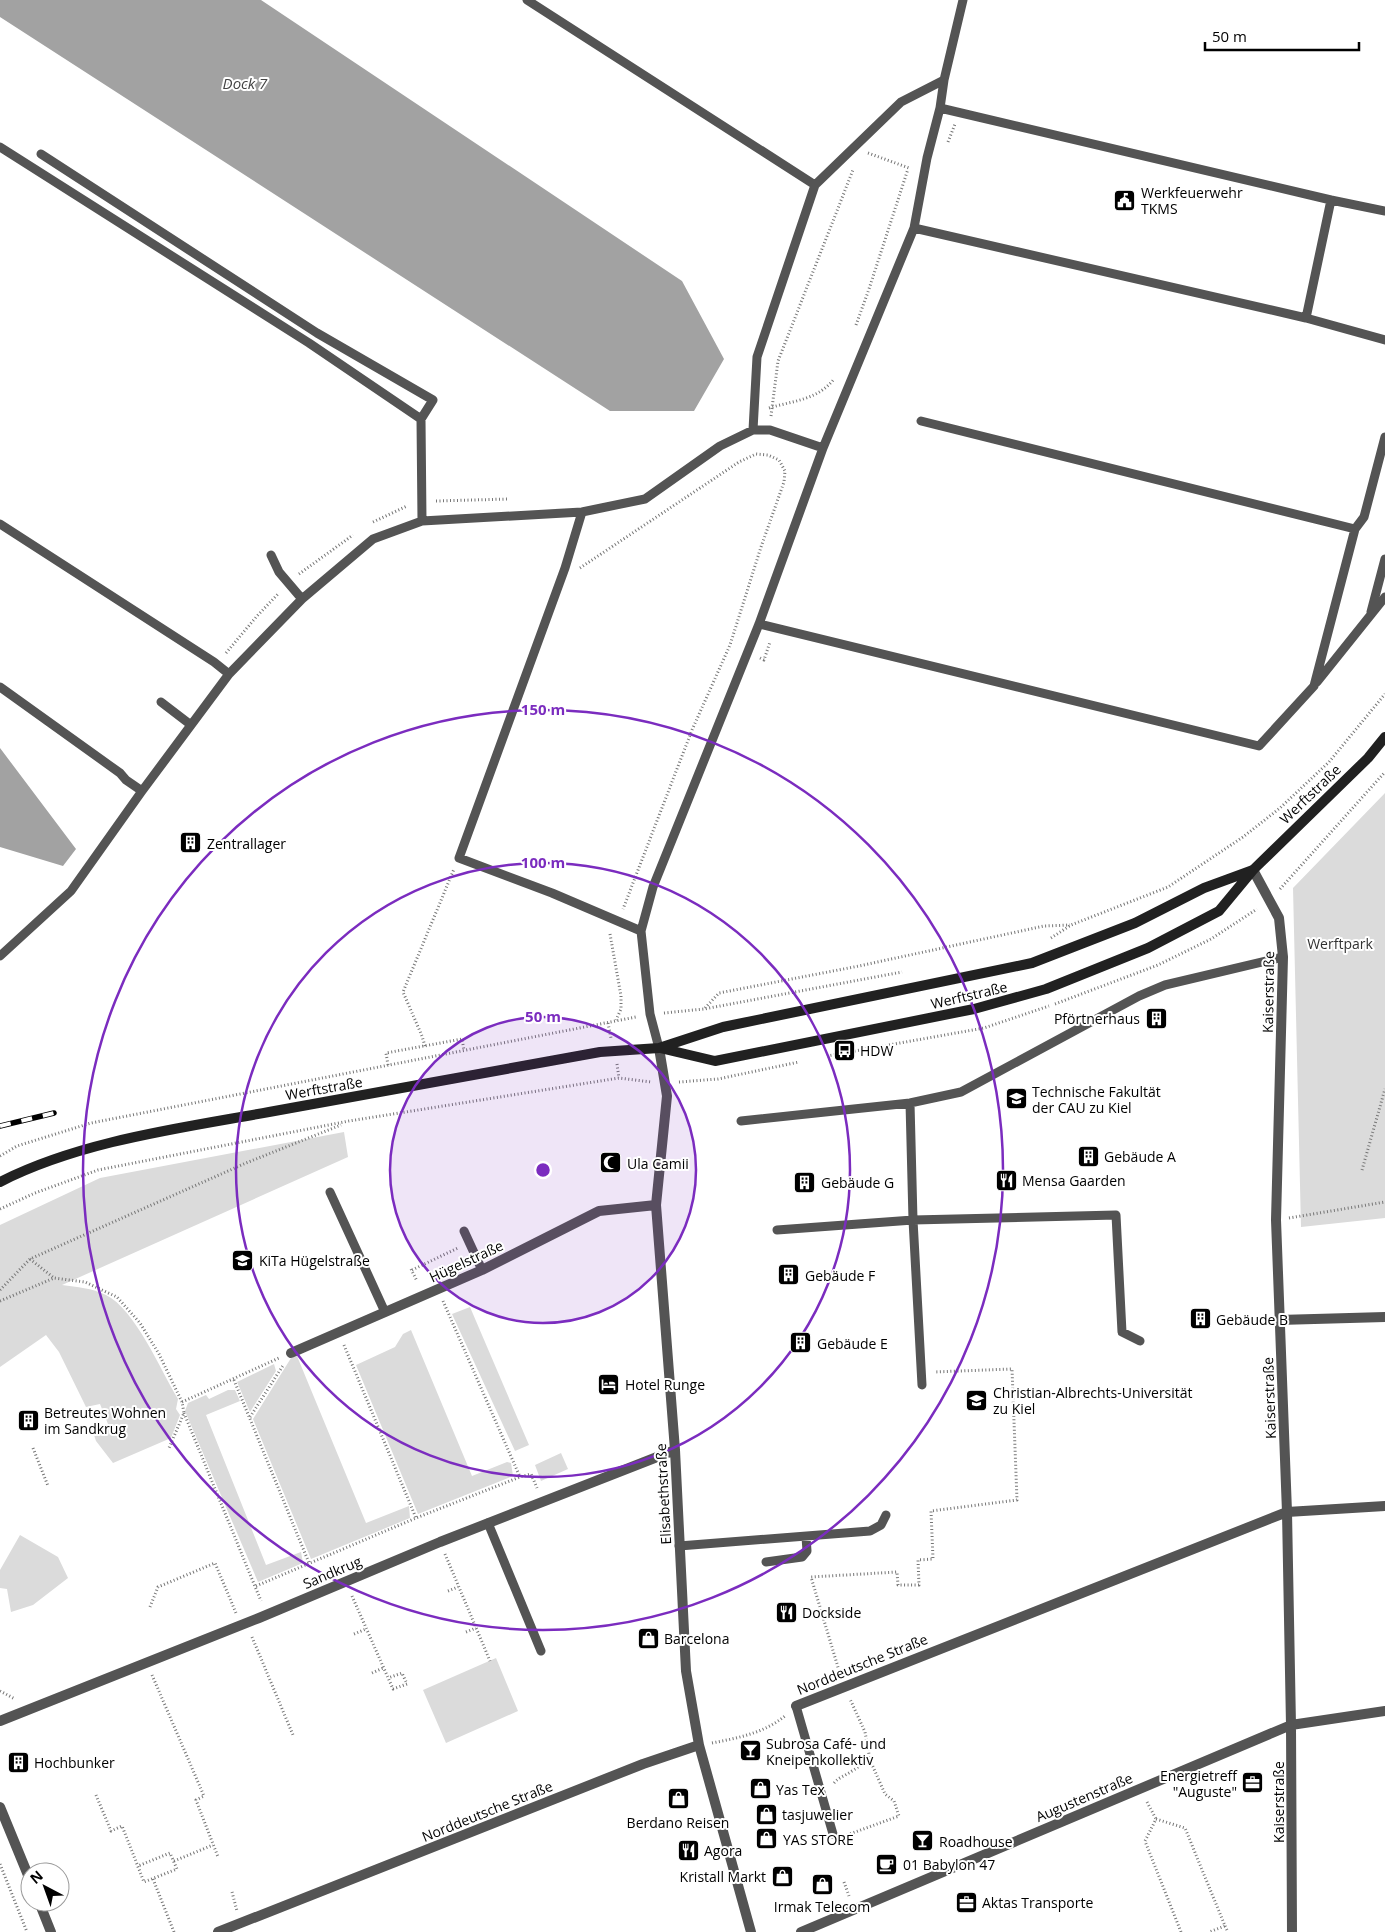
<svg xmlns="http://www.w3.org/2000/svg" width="1385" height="1932" font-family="'Open Sans',sans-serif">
	<rect width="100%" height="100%" fill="#fff"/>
	<path fill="#dbdbdb" d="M1385,793V1218L1301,1227L1293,888Z
		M344,1132L348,1157L62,1285C77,1287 92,1288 106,1295C135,1309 161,1371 178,1399L176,1409L180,1415L171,1438L113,1463L96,1441L94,1435L110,1429L100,1404L86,1407L59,1352L46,1335L0,1367V1225L100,1178Z
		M470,1307L529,1445L515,1451L452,1314Z
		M411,1330L472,1476L507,1462L511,1463L513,1476L418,1514L356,1365L395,1347L403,1334Z
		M297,1356L366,1523L409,1506L410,1518L311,1559L253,1419L291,1358Z
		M274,1364L276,1371L250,1412L237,1382Z
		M228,1390H235L240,1401L206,1415L266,1565L301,1552L303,1563L258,1582L185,1411L188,1403L206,1395L209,1399Z
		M561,1453L568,1469L541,1481L535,1465Z
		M20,1535L58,1557L68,1578L33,1605L11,1612L7,1589L0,1588V1570Z
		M496,1658L518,1711L446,1743L423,1690Z"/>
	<path fill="#a2a2a2" d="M0,0H261L682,281L724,359L694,411H610L0,17Z
		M0,748L76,849L63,866L0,847Z"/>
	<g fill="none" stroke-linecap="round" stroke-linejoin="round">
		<path stroke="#767676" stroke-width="3" stroke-dasharray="1 2.5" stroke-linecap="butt" d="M948,142L955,124
			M868,153L909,168
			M856,325L869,289L908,169
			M769,408C792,401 818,400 834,379
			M771,416L778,361L853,170
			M436,501L509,499
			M373,522L407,506
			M580,568L739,462L756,454L768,455L779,460L785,471L784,482L761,547L730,645L692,730L623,909
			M299,574L353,535
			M226,653L257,616L278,594
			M760,658L764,660L770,642
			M1280,889L1385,772
			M610,934L621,996V1009L616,1020
			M1051,938L1071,925L1168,887L1243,837L1280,808L1329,762L1385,694
			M1055,1004L1158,965L1211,939L1257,909
			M705,1008L719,993L859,966L1044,926L1070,925
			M664,1013L704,1009L902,972
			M608,1023L611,1038
			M425,1046L422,1036L403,992L454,869
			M827,1056L984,1028L1049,1006
			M617,1064L619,1078
			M388,1065L386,1053L462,1039L464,1050
			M679,1082L718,1079L799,1062
			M0,1156L17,1146L91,1123L636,1017
			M1362,1170L1385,1089
			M0,1209L35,1193L98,1170L349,1121L619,1078L651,1082
			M1289,1218L1385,1202
			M30,1259L54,1278
			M411,1269L417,1281
			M412,1270L458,1248
			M0,1290L30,1259L246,1163L341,1125
			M0,1301L54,1278L85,1282L117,1297L140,1323L159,1354L182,1402L184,1413L169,1448
			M443,1301L520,1477
			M344,1345L416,1518
			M234,1380L309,1563
			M182,1402L279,1358
			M184,1413L261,1601
			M250,1417L284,1364
			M33,1448L48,1486
			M445,1554L490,1661
			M256,1586L416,1518L520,1477L531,1474L537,1488
			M448,1591L458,1587
			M352,1596L393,1689L407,1684L402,1673L388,1678
			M150,1607L158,1587L215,1563L236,1613
			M466,1632L476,1628
			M354,1634L366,1629
			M252,1637L293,1735
			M372,1673L383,1668
			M840,1674L811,1577L897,1572L898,1585H919L918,1560L933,1559L931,1511L1017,1500L1012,1369L934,1372
			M152,1675L204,1796L196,1800L218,1857
			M0,1691L15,1699
			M712,1743C738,1738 764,1733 785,1716
			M834,1783C839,1777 845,1776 852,1771C859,1767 862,1763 870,1760
			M96,1795L111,1831L122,1826L144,1882L177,1869L170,1853L138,1866
			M1147,1802L1156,1819
			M847,1835L899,1816L894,1801L885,1794L870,1760L865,1732L850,1699
			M174,1861L213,1845
			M0,1864L27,1932
			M153,1879L174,1932
			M844,1882L849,1896
			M232,1892L237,1911
			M1225,1926L1228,1932
			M1181,1932L1145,1841L1156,1819L1185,1828L1225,1926L1209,1932"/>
		<path stroke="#545454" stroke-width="9" d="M527,0L815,185
			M0,147L309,343L421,419L422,521
			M41,154L317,333L433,400L421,419
			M1331,200L1385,211
			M914,228L1306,318L1331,200L940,108
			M1306,318L1385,340
			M753,430L757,357L815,185L901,102L944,80
			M582,512L565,568L459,858L552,893L641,931
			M0,524L214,662L229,674
			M1355,529L1364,517L1385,437
			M271,555L279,572L302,599
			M1371,612L1385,559
			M759,624L1259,746L1314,686L1355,529L921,421
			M1317,682L1385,597
			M0,687L120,773L126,780L142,791
			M161,702L191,725
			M0,956L71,891L142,791L229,674L302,599L373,539L422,521L582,512L645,499L720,446L753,430H770L823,448
			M659,1048L650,1014L641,931L653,887L759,624L823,448L914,228L927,158L940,108L944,80L963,0
			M910,1103L913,1220L922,1385
			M741,1121L910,1103L961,1092L1139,996L1165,985L1283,957
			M330,1192L385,1312
			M777,1230L913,1220L1116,1215L1122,1332L1140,1341
			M464,1231L482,1270
			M488,1523L541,1651
			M679,1546L870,1531L881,1525L886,1515
			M766,1562L802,1557L807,1551L806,1537
			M796,1706L833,1834"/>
		<path stroke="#545454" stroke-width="10" d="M1253,870L1279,918L1283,957L1276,1220L1287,1512L1291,1725L1292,1932
			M659,1048L667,1096L656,1205L675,1450L686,1671L699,1745L751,1932
			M1279,1320L1385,1317
			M291,1353L482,1270L599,1211L656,1205
			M796,1706L1287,1512L1385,1506
			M0,1721L259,1618L440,1542L675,1450
			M0,1807L30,1880
			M39,1902L51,1932
			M218,1932L643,1764L699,1745
			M801,1932L1291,1725L1385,1711"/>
		<path stroke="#212121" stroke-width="10" d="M660,1048L715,1061L974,1009L1046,989L1148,948L1219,911L1253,870L1368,758L1385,737
			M0,1182C80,1141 181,1128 269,1112C379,1092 490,1072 600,1052L659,1048L723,1027L1032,963L1135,923L1204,888L1253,870"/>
		<defs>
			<path id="rail" d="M0,1126L54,1113"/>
		</defs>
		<use href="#rail" stroke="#000" stroke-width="5.5"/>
		<use href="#rail" stroke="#fff" stroke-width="4" stroke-dasharray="11" stroke-linecap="butt"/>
	</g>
	<circle cx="543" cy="1170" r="153" fill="#7b2cbf" fill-opacity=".12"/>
	<g fill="none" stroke="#7b2cbf" stroke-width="2.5">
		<circle cx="543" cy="1170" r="153"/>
		<circle cx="543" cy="1170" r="307"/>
		<circle cx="543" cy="1170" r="460"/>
	</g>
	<defs>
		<symbol id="civic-square" viewBox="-11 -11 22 22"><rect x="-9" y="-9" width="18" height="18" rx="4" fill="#000" stroke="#fff"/><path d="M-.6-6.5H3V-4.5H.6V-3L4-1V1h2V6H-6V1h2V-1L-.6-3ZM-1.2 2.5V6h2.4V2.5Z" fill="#fff"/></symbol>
		<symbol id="building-square" viewBox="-11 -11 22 22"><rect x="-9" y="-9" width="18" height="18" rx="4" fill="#000" stroke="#fff"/><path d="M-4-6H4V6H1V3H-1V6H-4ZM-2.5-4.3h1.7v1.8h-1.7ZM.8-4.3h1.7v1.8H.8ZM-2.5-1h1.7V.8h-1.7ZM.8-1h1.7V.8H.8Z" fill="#fff"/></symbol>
		<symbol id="bus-square" viewBox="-11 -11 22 22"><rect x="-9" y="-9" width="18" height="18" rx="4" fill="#000" stroke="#fff"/><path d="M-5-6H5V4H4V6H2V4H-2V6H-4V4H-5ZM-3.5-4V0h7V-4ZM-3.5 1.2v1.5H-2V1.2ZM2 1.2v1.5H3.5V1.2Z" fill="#fff"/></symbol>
		<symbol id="university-square" viewBox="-11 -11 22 22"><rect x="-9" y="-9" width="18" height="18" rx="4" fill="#000" stroke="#fff"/><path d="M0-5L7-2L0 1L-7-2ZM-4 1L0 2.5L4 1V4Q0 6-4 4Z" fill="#fff"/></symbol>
		<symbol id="mosque-square" viewBox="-11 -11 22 22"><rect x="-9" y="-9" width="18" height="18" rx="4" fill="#000" stroke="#fff"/><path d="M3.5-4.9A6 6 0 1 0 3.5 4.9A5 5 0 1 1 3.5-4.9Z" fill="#fff"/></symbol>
		<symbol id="restaurant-square" viewBox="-11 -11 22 22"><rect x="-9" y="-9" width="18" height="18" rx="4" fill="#000" stroke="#fff"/><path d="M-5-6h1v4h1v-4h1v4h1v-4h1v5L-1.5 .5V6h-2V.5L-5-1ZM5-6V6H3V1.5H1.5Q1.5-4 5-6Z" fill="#fff"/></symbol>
		<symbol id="school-square" viewBox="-11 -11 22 22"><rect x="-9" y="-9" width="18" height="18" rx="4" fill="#000" stroke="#fff"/><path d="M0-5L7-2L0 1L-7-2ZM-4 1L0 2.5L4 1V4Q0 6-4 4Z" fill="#fff"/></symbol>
		<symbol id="hotel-square" viewBox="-11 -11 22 22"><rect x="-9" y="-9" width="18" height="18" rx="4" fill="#000" stroke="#fff"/><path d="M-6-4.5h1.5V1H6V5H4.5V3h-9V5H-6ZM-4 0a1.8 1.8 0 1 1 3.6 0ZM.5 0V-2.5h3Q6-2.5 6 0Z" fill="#fff"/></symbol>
		<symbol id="shop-square" viewBox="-11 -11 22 22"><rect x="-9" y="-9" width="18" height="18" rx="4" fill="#000" stroke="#fff"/><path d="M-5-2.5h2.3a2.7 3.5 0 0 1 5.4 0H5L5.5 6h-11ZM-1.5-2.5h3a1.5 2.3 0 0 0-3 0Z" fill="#fff"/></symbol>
		<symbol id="bar-square" viewBox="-11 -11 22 22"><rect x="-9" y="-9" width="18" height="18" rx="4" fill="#000" stroke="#fff"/><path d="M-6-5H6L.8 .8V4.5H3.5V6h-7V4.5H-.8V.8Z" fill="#fff"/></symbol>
		<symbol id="office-square" viewBox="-11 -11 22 22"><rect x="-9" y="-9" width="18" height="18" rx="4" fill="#000" stroke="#fff"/><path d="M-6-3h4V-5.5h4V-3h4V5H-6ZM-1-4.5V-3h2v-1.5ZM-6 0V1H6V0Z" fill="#fff"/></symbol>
		<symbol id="cafe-square" viewBox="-11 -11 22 22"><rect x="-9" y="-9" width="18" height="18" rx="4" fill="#000" stroke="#fff"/><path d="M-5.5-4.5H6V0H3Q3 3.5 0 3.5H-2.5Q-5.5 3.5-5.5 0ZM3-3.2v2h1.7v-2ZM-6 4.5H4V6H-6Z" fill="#fff"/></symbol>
	</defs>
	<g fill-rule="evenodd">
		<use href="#civic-square" x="1112" y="188" width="25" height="25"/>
		<use href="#building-square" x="178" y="830" width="25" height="25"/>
		<use href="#building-square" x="1144" y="1006" width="25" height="25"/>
		<use href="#bus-square" x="832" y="1038" width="25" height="25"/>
		<use href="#university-square" x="1004" y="1086" width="25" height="25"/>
		<use href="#building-square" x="1076" y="1144" width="25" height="25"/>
		<use href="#mosque-square" x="598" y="1150" width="25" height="25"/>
		<use href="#restaurant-square" x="994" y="1168" width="25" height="25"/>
		<use href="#building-square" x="792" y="1170" width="25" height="25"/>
		<use href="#school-square" x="230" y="1248" width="25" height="25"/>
		<use href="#building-square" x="776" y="1262" width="25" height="25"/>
		<use href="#building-square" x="1188" y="1306" width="25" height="25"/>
		<use href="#building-square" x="788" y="1330" width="25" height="25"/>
		<use href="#hotel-square" x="596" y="1372" width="25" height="25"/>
		<use href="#university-square" x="964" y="1388" width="25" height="25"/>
		<use href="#building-square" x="16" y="1408" width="25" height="25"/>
		<use href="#restaurant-square" x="774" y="1600" width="25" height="25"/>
		<use href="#shop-square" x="636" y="1626" width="25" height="25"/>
		<use href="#bar-square" x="738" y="1738" width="25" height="25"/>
		<use href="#building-square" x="6" y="1750" width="25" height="25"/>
		<use href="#office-square" x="1240" y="1770" width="25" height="25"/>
		<use href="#shop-square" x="748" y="1776" width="25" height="25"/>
		<use href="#shop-square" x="666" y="1786" width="25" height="25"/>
		<use href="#shop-square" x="754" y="1802" width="25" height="25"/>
		<use href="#shop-square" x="754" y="1826" width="25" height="25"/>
		<use href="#bar-square" x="910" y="1828" width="25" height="25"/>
		<use href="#restaurant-square" x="676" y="1838" width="25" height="25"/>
		<use href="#cafe-square" x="874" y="1852" width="25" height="25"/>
		<use href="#shop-square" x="770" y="1864" width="25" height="25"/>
		<use href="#shop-square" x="810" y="1872" width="25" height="25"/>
		<use href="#office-square" x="954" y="1890" width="25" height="25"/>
	</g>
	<g text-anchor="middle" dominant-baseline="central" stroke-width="4" stroke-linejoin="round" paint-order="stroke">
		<g font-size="14" fill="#000" stroke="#fff" text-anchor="start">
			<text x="1141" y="192">Werkfeuerwehr<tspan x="1141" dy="16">TKMS</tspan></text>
			<text x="207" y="843">Zentrallager</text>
			<text x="1140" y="1018" text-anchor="end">Pförtnerhaus</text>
			<text x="860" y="1050">HDW</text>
			<text x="1032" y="1091">Technische Fakultät<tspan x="1032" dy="16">der CAU zu Kiel</tspan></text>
			<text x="1104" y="1156">Gebäude A</text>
			<text x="627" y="1163">Ula Camii</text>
			<text x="1022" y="1180">Mensa Gaarden</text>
			<text x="821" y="1182">Gebäude G</text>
			<text x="259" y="1260">KiTa Hügelstraße</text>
			<text x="805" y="1275">Gebäude F</text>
			<text x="1216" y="1319">Gebäude B</text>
			<text x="817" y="1343">Gebäude E</text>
			<text x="625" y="1384">Hotel Runge</text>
			<text x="993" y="1392">Christian-Albrechts-Universität<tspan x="993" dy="16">zu Kiel</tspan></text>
			<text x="44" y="1412">Betreutes Wohnen<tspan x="44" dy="16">im Sandkrug</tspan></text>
			<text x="802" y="1612">Dockside</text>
			<text x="664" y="1638">Barcelona</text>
			<text x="766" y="1743">Subrosa Café- und<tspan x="766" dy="16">Kneipenkollektiv</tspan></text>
			<text x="34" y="1762">Hochbunker</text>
			<text x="1237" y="1775" text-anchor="end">Energietreff<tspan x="1237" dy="16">"Auguste"</tspan></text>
			<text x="776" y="1789">Yas Tex</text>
			<text x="782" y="1814">tasjuwelier</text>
			<text x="678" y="1822" text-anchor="middle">Berdano Reisen</text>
			<text x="783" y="1839">YAS STORE</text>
			<text x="939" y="1841">Roadhouse</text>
			<text x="704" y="1850">Agora</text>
			<text x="903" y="1864">01 Babylon 47</text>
			<text x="766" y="1876" text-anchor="end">Kristall Markt</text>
			<text x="982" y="1902">Aktas Transporte</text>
			<text x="822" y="1906" text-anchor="middle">Irmak Telecom</text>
		</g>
		<g font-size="14" fill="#000" stroke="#fff">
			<text transform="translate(1310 794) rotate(-44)">Werftstraße</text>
			<text transform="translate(1268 992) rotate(-89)">Kaiserstraße</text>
			<text transform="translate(969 995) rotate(-13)">Werftstraße</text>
			<text transform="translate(324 1088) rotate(-10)">Werftstraße</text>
			<text transform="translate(466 1261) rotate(-25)">Hügelstraße</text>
			<text transform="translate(1269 1398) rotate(-92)">Kaiserstraße</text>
			<text transform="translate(663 1494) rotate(-93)">Elisabethstraße</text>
			<text transform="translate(332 1572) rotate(-23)">Sandkrug</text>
			<text transform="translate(862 1664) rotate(-22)">Norddeutsche Straße</text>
			<text transform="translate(1084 1797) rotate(-23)">Augustenstraße</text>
			<text transform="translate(1278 1802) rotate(-90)">Kaiserstraße</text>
			<text transform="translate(487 1811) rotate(-22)">Norddeutsche Straße</text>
		</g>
		<g font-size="14" fill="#323232" stroke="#fff">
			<text x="1340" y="943">Werftpark</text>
		</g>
		<g font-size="15" font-style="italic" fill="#434343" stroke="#fff">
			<text x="245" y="83">Dock 7</text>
		</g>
	</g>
	<circle cx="543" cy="1170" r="8" fill="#7b2cbf" stroke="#fff" stroke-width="2.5"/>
	<g font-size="15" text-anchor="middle" font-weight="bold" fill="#7b2cbf" stroke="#fff" stroke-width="4" stroke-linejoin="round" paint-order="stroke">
		<text x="543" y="715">150 m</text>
		<text x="543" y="868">100 m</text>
		<text x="543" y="1022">50 m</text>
	</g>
	<g transform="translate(45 1887) rotate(319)"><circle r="24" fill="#ffffff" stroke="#999999"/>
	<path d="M0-4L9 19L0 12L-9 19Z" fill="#000000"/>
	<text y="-8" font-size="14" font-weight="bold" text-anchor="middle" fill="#000000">N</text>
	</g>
	<path d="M1205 42v8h154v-8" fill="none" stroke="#000000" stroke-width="2.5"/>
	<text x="1212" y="42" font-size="15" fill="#000000" stroke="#ffffff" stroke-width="4" paint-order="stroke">50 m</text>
</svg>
